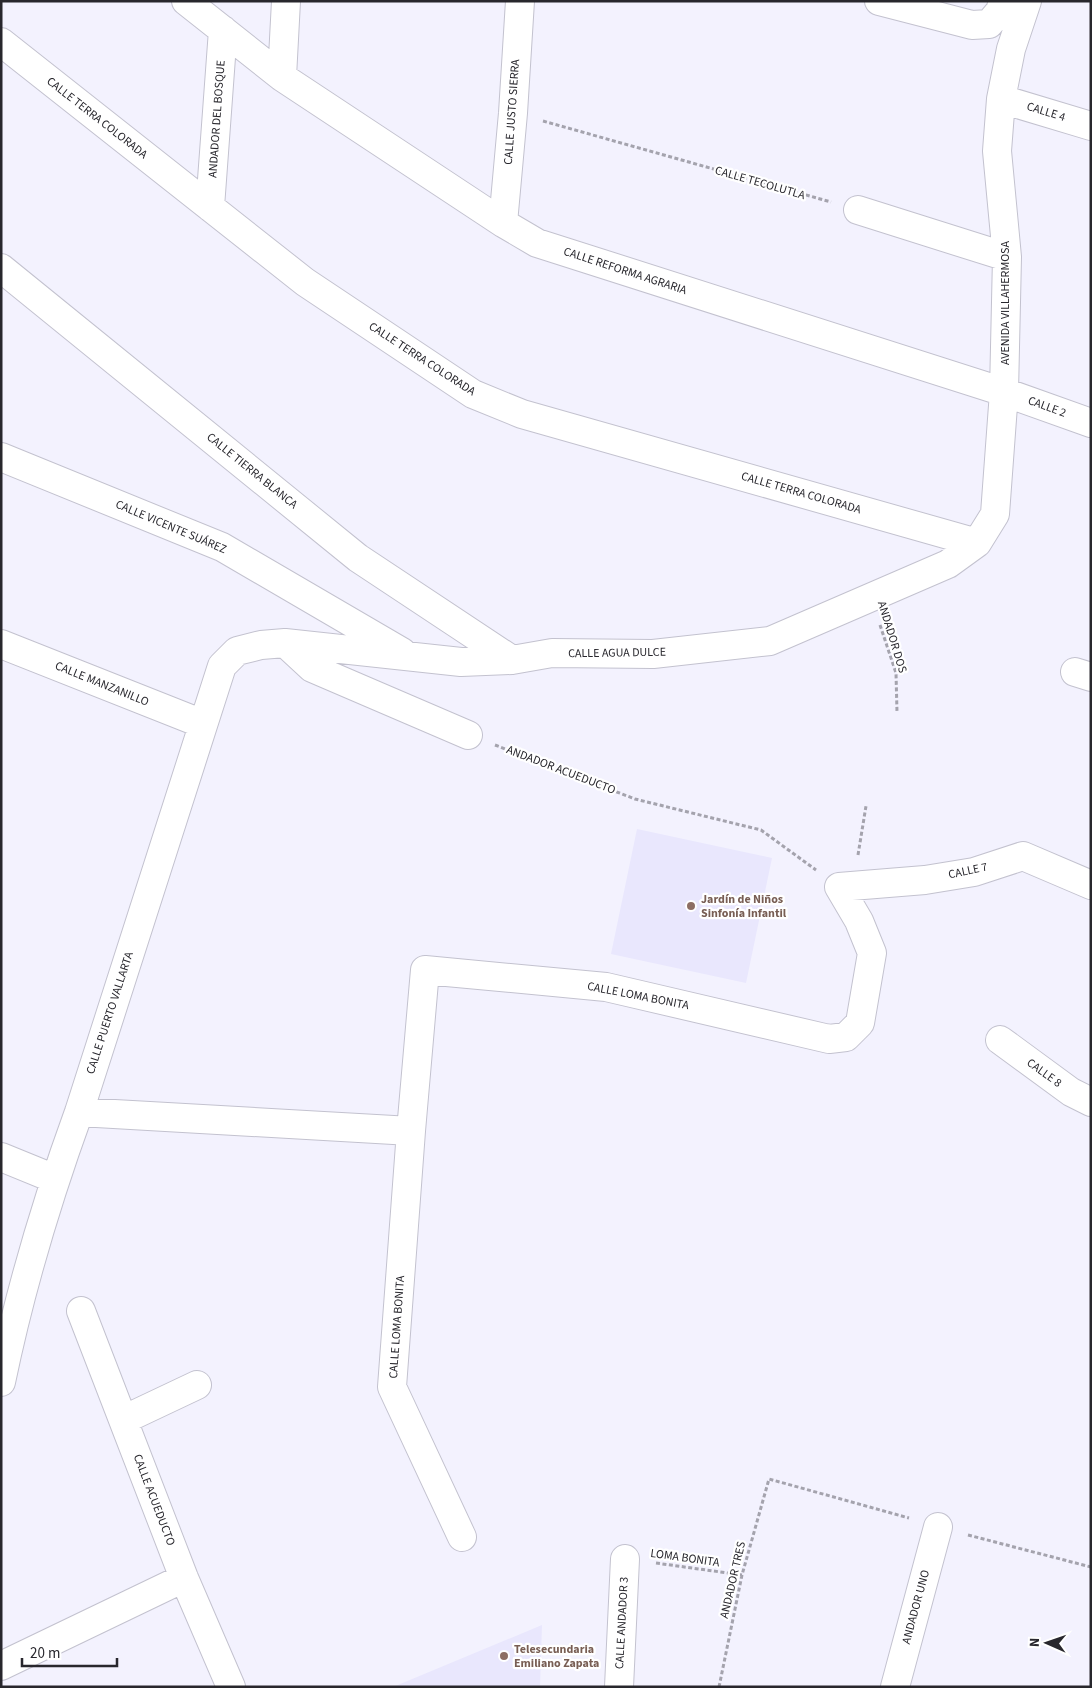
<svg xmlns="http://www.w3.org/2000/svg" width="1092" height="1688" font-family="'Source Sans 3',sans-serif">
	<rect width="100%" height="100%" fill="#f3f2fe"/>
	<path fill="#e9e7fd" d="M637,829L772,858L746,983L611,954Z
		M542,1625L540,1687H393Z"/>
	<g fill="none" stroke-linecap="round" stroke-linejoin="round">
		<defs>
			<path id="street" d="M186,1L282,77L503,223L537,243L1004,392L1091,423
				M879,1L972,25L989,24L1000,11L1003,1
				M1,42L305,282L473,394L522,414L977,543
				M282,77L286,1
				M1001,99L1091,126
				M210,207L223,30
				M858,210L1007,257
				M503,223L513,113L520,1
				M1,268L358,558L512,660
				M1,457L222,547L402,652
				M285,643L312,668L468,735
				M1,644L203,724
				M1075,672L1091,677
				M1000,1040L1071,1092L1091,1102
				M79,1112L411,1131
				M1,1157L55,1179
				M81,1311L184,1578L231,1687
				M1,1382C20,1290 47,1200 79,1112L222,666L237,651L261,645L285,643L461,662L512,660L552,653L653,654L770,641L948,564L977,543L995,514L1004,392L1007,257L997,151L1001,99L1011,49L1027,1
				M123,1420L197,1385
				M462,1537L392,1387L411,1131L425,970L606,987L829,1039L846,1037L860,1023L872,953L859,921L839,887L925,880L974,872L1023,856L1091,885
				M1,1666L184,1578
				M619,1687L625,1559
				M895,1687L938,1527"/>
		</defs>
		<use href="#street" stroke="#c3c2cf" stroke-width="30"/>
		<path stroke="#a4a3ad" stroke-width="3" stroke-dasharray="4 2.5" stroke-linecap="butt" d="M543,121L831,202
			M880,625L896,673L897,712
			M495,745L635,799L761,830L816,870
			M858,855L866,806
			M968,1535L1091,1567
			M656,1563L742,1575
			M719,1687L742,1575L769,1479L909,1518"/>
		<use href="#street" stroke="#fff" stroke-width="28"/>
	</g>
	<g fill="#8d6e63" stroke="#fff" stroke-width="2">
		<circle cx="691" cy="906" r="5"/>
		<circle cx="504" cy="1656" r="5"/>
	</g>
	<g text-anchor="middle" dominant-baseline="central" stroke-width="4.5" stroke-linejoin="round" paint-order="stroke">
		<g font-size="12" fill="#28272d" stroke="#fff">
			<text transform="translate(512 112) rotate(-86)">CALLE JUSTO SIERRA</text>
			<text transform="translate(1046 112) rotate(17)">CALLE 4</text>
			<text transform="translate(97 118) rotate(38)">CALLE TERRA COLORADA</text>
			<text transform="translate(217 119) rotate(-86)">ANDADOR DEL BOSQUE</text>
			<text transform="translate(760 183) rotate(16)">CALLE TECOLUTLA</text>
			<text transform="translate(625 271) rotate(18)">CALLE REFORMA AGRARIA</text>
			<text transform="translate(1005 303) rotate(-90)">AVENIDA VILLAHERMOSA</text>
			<text transform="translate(422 359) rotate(33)">CALLE TERRA COLORADA</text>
			<text transform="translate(1047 407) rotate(20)">CALLE 2</text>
			<text transform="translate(252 471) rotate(39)">CALLE TIERRA BLANCA</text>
			<text transform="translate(801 493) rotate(16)">CALLE TERRA COLORADA</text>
			<text transform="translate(171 527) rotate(23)">CALLE VICENTE SUÁREZ</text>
			<text transform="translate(892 637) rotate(73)">ANDADOR DOS</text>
			<text transform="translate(617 653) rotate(-1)">CALLE AGUA DULCE</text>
			<text transform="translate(102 684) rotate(22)">CALLE MANZANILLO</text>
			<text transform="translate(561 770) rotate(21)">ANDADOR ACUEDUCTO</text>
			<text transform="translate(968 871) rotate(-12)">CALLE 7</text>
			<text transform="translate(638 996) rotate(11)">CALLE LOMA BONITA</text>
			<text transform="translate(110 1013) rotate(-72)">CALLE PUERTO VALLARTA</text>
			<text transform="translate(1044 1073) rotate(36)">CALLE 8</text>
			<text transform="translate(397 1327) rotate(-86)">CALLE LOMA BONITA</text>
			<text transform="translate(154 1500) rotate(69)">CALLE ACUEDUCTO</text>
			<text transform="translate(685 1558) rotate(8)">LOMA BONITA</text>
			<text transform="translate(733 1580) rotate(-77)">ANDADOR TRES</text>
			<text transform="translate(916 1607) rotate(-75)">ANDADOR UNO</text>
			<text transform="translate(622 1623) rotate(-87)">CALLE ANDADOR 3</text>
		</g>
		<g font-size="12" font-weight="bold" fill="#785e54" stroke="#fff" text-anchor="start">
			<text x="701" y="899">Jardín de Niños<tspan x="701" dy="14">Sinfonía Infantil</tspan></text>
			<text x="514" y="1649">Telesecundaria<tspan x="514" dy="14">Emiliano Zapata</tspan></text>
		</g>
	</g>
	<rect width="1092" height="1688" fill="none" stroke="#28272d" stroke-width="5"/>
	<g transform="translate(1047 1643) rotate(272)" stroke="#ffffff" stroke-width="4" paint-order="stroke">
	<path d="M0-4L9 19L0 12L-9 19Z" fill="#28272d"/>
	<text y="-8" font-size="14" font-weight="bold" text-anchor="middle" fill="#28272d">N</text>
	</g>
	<path d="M22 1658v8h95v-8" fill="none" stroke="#28272d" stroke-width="2.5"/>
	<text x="30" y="1658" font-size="15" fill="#28272d" stroke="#ffffff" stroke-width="4" paint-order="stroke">20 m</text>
</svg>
